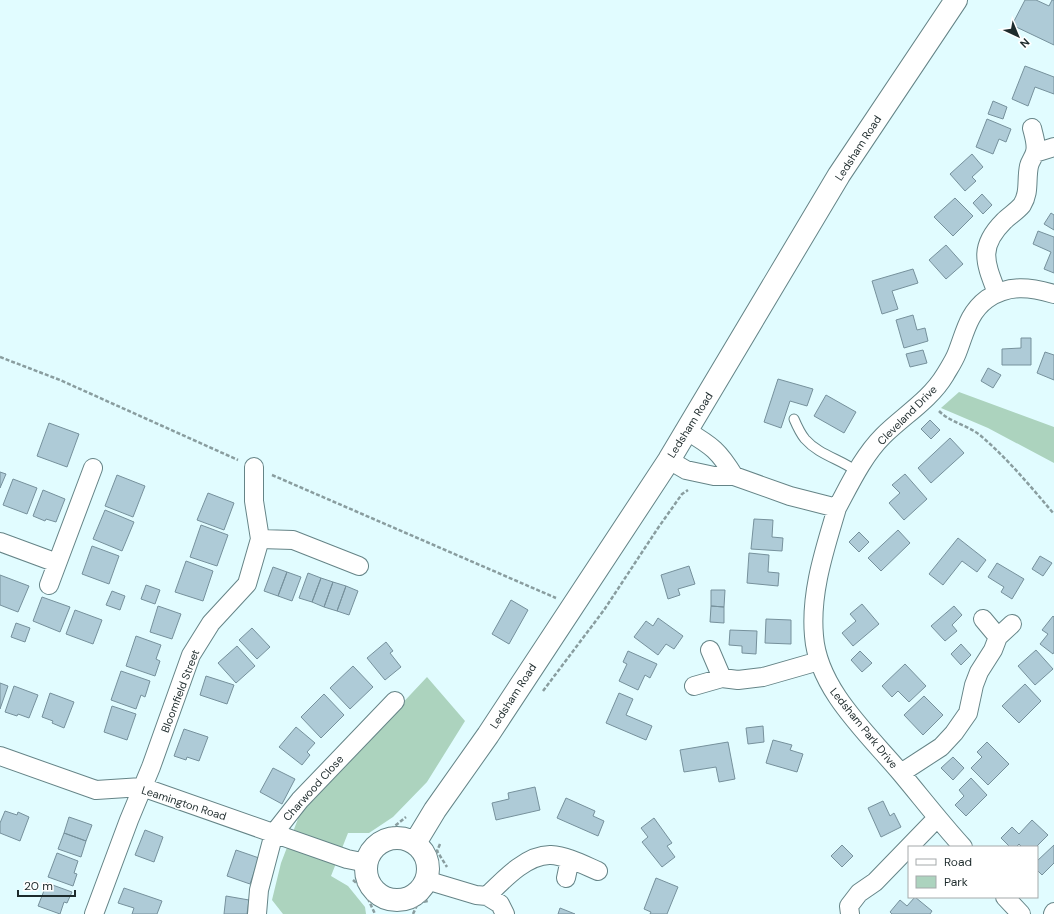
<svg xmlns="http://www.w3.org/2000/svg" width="1054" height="914" font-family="'DM Sans',sans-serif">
	<rect width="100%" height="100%" fill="#e1fcff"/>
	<path fill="#acd3be" d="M959,392L1054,427V463L988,428L941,408Z
		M427,677L465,721L427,782L393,817L369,833H348L331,876L348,886L365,907L366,914H283L272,900L281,863L301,811Z"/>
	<path fill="#aecbd7" stroke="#76919c" d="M1025,0H1036L1049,6L1052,0H1054V45L1012,25Z
		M1025,66L1054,77V94L1035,87L1028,106L1012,99Z
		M993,101L1007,107L1003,119L988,114Z
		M987,119L1011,129L1006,142L999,139L993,154L976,147Z
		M972,154L983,167L972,177L976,181L965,191L950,174Z
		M982,194L992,205L983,214L973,203Z
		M955,198L973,216L953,236L934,217Z
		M1051,213L1054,215V230L1044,224Z
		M1038,231L1054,237V273L1044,269L1051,252L1033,244Z
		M946,245L963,264L946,279L929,260Z
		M913,269L918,283L892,291L898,309L882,314L872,281Z
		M913,315L917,330L925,328L928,341L904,348L896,320Z
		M1021,338H1031V365H1002V349L1021,348Z
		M923,350L927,363L910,367L906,354Z
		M1045,352L1054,355V380L1037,373Z
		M988,368L1001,375L993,388L981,381Z
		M778,379L813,389L807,406L790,401L781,428L764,422Z
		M826,395L856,412L844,433L814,416Z
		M930,420L940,430L931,439L921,429Z
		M49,423L79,434L67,467L37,456Z
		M950,438L964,453L931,483L918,468Z
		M0,472L6,474L0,488Z
		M905,474L927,499L904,520L889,503L900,493L892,485Z
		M117,475L145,486L133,517L105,506Z
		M13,479L37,488L27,514L3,505Z
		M43,490L65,499L56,522L46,519L45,521L33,516Z
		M208,493L234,503L224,530L197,520Z
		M105,510L134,522L122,551L93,539Z
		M754,519L773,520L772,537L783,538L782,551L751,549Z
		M201,525L228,535L217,566L190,557Z
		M898,530L910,543L881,571L868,558Z
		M859,532L869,542L859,552L849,542Z
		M958,538L986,560L977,572L962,561L943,585L929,574Z
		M92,546L119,556L109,584L82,574Z
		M749,553L769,555L768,572L779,573L778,586L747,583Z
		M1040,556L1052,563L1043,576L1032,569Z
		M186,561L213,571L203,601L175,592Z
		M997,563L1024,579L1012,599L1001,592L1004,587L988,577Z
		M689,566L695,584L678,589L680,595L668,599L661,575Z
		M273,567L287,572L278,596L264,591Z
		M287,572L301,577L292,601L278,596Z
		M308,573L321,578L312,602L299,598Z
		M0,575L29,586L18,612L0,605Z
		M321,578L333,582L324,607L312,602Z
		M333,582L346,586L337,611L324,607Z
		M146,585L160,590L155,604L141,599Z
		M346,586L358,591L349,615L337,611Z
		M711,590H725L724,607L711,606Z
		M112,591L125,596L120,610L106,605Z
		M42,597L70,607L60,632L33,621Z
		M511,600L528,610L509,644L492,634Z
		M862,604L879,624L853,646L842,633L856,621L850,614Z
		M158,606L181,614L172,639L150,632Z
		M711,606L724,607V623L710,622Z
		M954,606L962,615L952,625L957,631L945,641L931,626Z
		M75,610L102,620L93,644L66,634Z
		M1053,616L1054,617V652L1053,654L1040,644L1048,634L1042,630Z
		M658,618L683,636L674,649L666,644L658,655L634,637L646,621L653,626Z
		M766,619L791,620V644L765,643Z
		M16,623L30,628L25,642L11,637Z
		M252,628L270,647L257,659L239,640Z
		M730,630L757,631L756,654L742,653V646L729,645Z
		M136,636L161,645L156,659L160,661L155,676L126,666Z
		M386,642L393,651L390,653L401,667L385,680L367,658Z
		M961,644L971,655L961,665L951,654Z
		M237,646L255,666L236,683L218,663Z
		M1036,650L1053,669L1035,685L1018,666Z
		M628,651L657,664L650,678L645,675L638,690L619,681L627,664L623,662Z
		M860,651L872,663L862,672L851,660Z
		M905,664L926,686L909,702L898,691L892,697L882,686Z
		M353,666L373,687L350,709L330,688Z
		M121,671L150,681L145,697L141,695L136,709L111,700Z
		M206,676L234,685L227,704L200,695Z
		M0,683L8,686L0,709Z
		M1025,684L1041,701L1019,723L1002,706Z
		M14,686L38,695L29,718L18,714L17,716L5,712Z
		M50,693L74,702L64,728L52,723L53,721L42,717Z
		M619,693L633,699L626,715L652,726L646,740L606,723Z
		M324,694L344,715L321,738L301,717Z
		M924,696L943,715L923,735L904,715Z
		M112,706L136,714L127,740L104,732Z
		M763,726L764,742L748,744L746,728Z
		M296,727L315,743L307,752L310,755L302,765L279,747Z
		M184,729L208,737L199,761L187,757L186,760L174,756Z
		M773,740L792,745L790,750L803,754L797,772L766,763Z
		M728,742L735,779L719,782L716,767L684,772L680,750Z
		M987,742L1009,764L988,785L971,768L982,757L977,752Z
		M953,757L964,768L953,780L941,768Z
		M273,768L295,779L282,804L260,792Z
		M971,778L987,795L966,816L955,805L964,796L959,790Z
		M535,787L540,810L496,820L492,803L509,799L508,793Z
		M566,798L595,811L593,816L604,821L598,836L557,818Z
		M883,801L890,816L894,813L901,827L881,837L868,808Z
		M5,811L17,815L18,812L29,817L20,841L0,833V823Z
		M69,817L92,825L86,841L64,833Z
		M654,818L672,843L667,846L675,857L662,867L642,842L648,837L641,828Z
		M1032,820L1048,835L1036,847H1022L1019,844L1016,847H1010L1001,838L1012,827L1019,834Z
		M145,830L163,837L154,862L135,855Z
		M64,833L86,841L81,857L58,849Z
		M842,845L853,856L842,867L831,856Z
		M1054,845V863L1042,875L1037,870V861Z
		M236,850L259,858L250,884L227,876Z
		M57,853L78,861L74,873L77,874L73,886L48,877Z
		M656,878L678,887L667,914H650L651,912L644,909Z
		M47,883L72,892L67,903L64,902L60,914L38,906Z
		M124,888L162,901L157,914H132L134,908L118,903Z
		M226,896L249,900L247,914H224Z
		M915,897L932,911L930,914H892L890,912L900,900L907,906Z
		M560,908L575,914H558Z"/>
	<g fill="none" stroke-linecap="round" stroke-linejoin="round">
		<defs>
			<path id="lane" d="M794,419C797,426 800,433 805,439C819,455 840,459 856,471"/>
			<path id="street" d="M1035,153L1054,147
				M997,293C985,262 978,247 1004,221C1009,216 1017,211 1022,205C1030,192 1026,180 1029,166C1030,161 1034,157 1035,152C1037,145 1034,136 1032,128
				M669,460L686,470L714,476H734C719,451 712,446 687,431
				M734,476L790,496L837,508C825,549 810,592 814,636C818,689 867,733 900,772C921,797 941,823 963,847
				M837,508C850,484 863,456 883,436C903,416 930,400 945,375C949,368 954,361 957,353C965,333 968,313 987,299C1009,284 1030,287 1054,294
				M260,539L293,540L359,566
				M0,542L57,563
				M49,585L93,468
				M983,619L998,637
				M710,650L722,678
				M694,686L722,678L738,680L763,677L819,661
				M0,756L96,790L142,787L347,859L367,863
				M901,773L941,747L954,733L968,713L974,685L979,672L993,650L998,637L1012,624
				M566,878L570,859
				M426,880L476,895L487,896
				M1005,897L1021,914
				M94,914L129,820L151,767L191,655L211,623L247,584L260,539L254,501V467
				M257,914L259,890L274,833L300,800L395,701
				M505,914L500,904L487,896C503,880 527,854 551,855C567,856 584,865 598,871
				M850,914L849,906L859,893L875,882L937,818
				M1053,914L1054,912"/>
			<path id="secondary" d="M366 869a31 31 0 1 1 62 0a31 31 0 1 1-62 0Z
				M415,843L435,810L488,735L669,460L839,175L956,0"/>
		</defs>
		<use href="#lane" stroke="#658487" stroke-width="11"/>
		<use href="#street" stroke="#658487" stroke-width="20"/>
		<use href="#secondary" stroke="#658487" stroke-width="24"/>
		<path stroke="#899d9f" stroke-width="2.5" stroke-dasharray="4 2" stroke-linecap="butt" d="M0,357L60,380L238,460
			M939,411C951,423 968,425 981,436C1008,459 1031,487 1054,514
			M272,475L556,598
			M543,691L604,610L658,528L682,494L688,490
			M365,844L380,838L406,817
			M440,844L437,851L447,867
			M353,880L364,890L375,914
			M413,914L418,903L428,901"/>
		<use href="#lane" stroke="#fff" stroke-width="9"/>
		<use href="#street" stroke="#fff" stroke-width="18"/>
		<use href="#secondary" stroke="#fff" stroke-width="22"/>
	</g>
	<g text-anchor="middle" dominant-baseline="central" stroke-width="3" stroke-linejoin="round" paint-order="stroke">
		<g font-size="11" fill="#1e2b2c" stroke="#fff">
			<text transform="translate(858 148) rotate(-57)">Ledsham Road</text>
			<text transform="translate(907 415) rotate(-45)">Cleveland Drive</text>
			<text transform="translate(690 425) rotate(-58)">Ledsham Road</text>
			<text transform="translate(180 691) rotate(-69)">Bloomfield Street</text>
			<text transform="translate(513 696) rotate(-57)">Ledsham Road</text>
			<text transform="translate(864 728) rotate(51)">Ledsham Park Drive</text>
			<text transform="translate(313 788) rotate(-48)">Charwood Close</text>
			<text transform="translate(184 803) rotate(18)">Leamington Road</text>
		</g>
	</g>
	<rect x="908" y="846" width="130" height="52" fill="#ffffff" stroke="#a5aaab"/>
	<rect x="916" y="859" width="20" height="6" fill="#ffffff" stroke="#a5aaab"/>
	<text x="944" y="866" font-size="12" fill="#1e2b2c">Road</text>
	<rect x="916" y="876" width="20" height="12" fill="#acd3be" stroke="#a5aaab"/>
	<text x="944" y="886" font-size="12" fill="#1e2b2c">Park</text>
	<g transform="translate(1018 36) rotate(136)" stroke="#ffffff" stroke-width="3" paint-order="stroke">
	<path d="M0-3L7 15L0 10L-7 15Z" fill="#1e2b2c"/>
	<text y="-6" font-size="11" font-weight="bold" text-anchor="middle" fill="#1e2b2c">N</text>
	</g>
	<path d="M18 890v6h57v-6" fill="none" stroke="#1e2b2c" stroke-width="2"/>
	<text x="24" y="890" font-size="12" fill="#1e2b2c" stroke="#ffffff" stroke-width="3" paint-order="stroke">20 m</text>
</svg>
